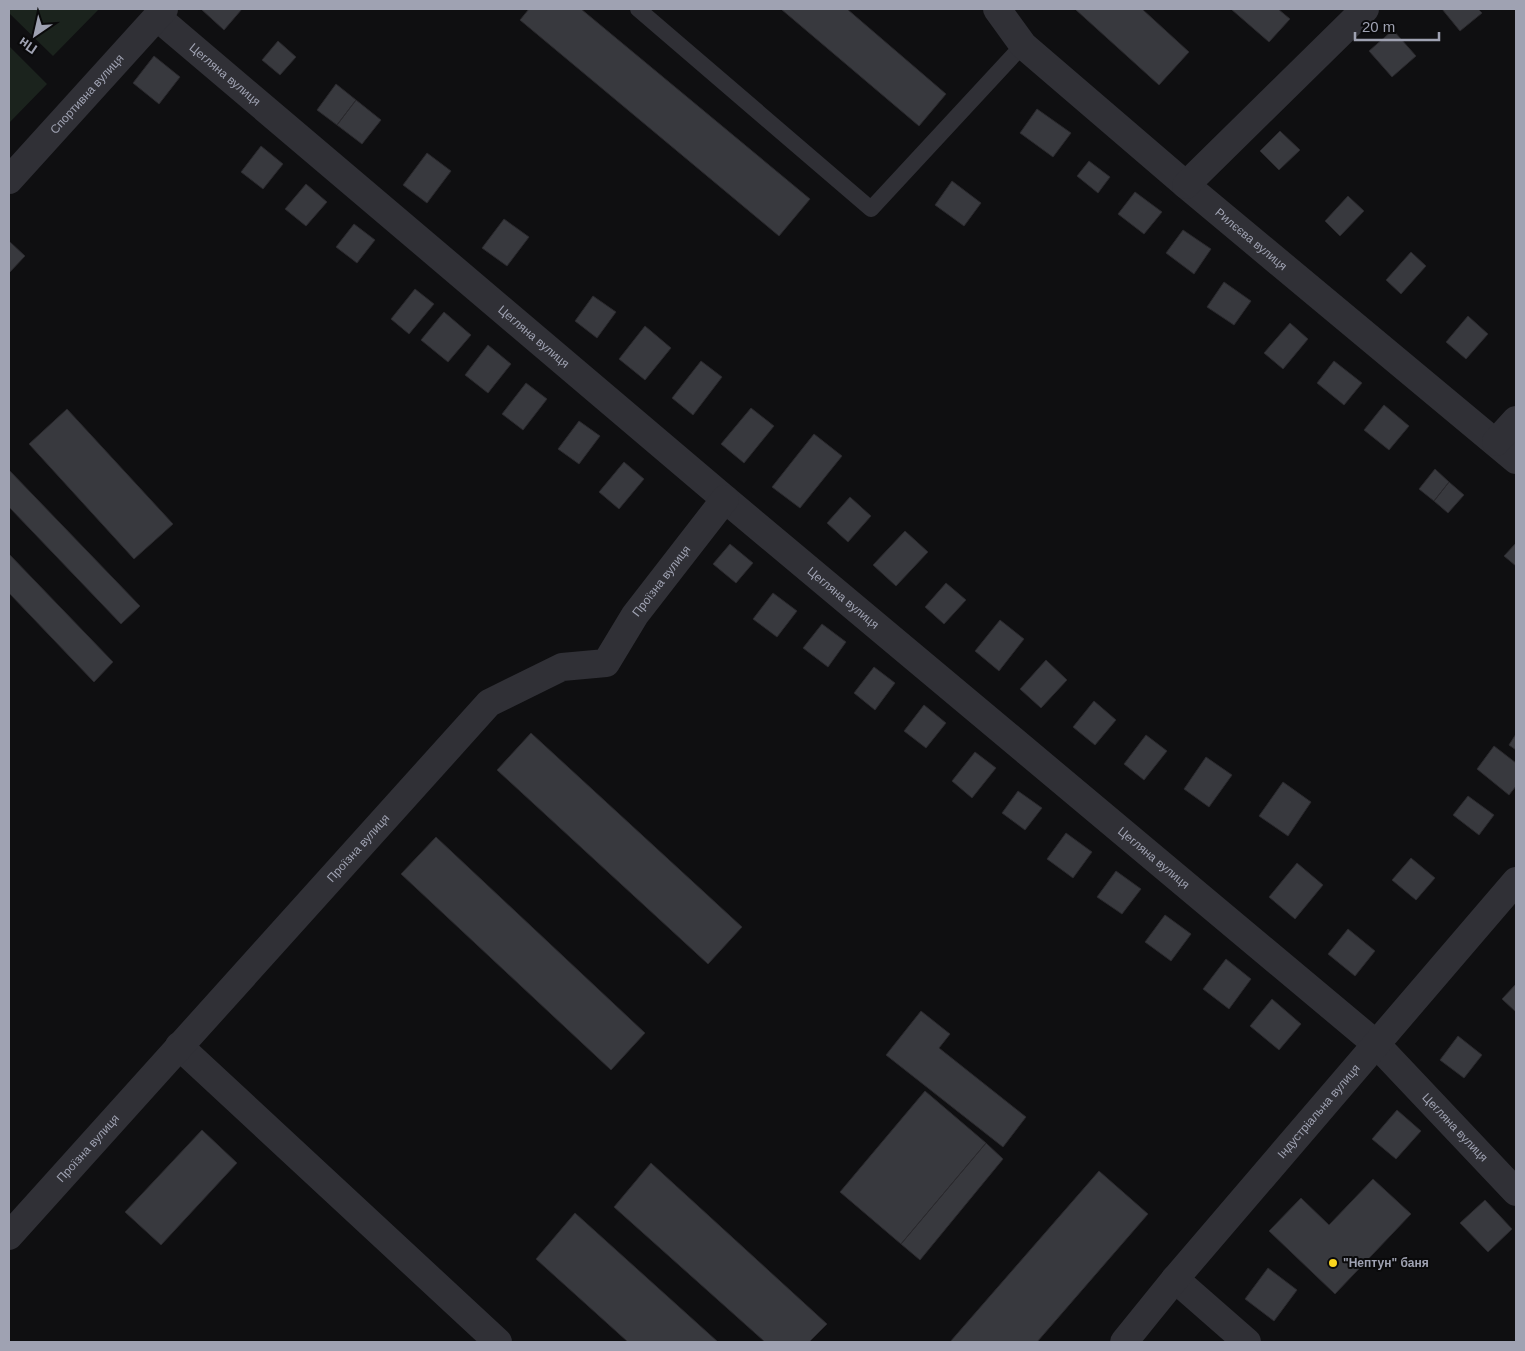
<svg xmlns="http://www.w3.org/2000/svg" width="1525" height="1351" font-family="Arial,sans-serif">
	<rect width="100%" height="100%" fill="#0f0f11"/>
	<path fill="#1b231d" d="M9,9H99L53,56L9,13Z
		M9,46L47,84L9,123Z"/>
	<path fill="#38393e" stroke="#2a292d" d="M201,9H242L224,30Z
		M529,9H581L810,199L779,236L520,20Z
		M781,9H847L946,94L919,126Z
		M1075,9H1142L1189,52L1159,85Z
		M1231,9H1278L1290,19L1269,42Z
		M1442,9H1478L1482,13L1460,31Z
		M1393,30L1416,56L1392,77L1369,51Z
		M278,41L296,57L280,75L262,60Z
		M154,56L180,77L159,104L133,83Z
		M336,84L356,100L337,125L317,110Z
		M356,100L381,120L362,144L337,125Z
		M1037,109L1071,133L1053,157L1020,133Z
		M1280,131L1300,150L1279,170L1260,151Z
		M261,146L283,164L263,189L241,172Z
		M427,153L451,171L427,203L403,185Z
		M1089,161L1110,177L1098,193L1077,176Z
		M952,181L981,203L964,226L935,205Z
		M306,184L327,202L306,226L285,209Z
		M1135,192L1162,212L1144,234L1118,214Z
		M1348,196L1364,211L1340,236L1325,221Z
		M504,219L529,237L507,266L482,248Z
		M354,224L375,240L357,263L336,247Z
		M1183,230L1211,249L1194,274L1166,253Z
		M9,241L25,256L9,273Z
		M1411,252L1426,266L1401,294L1386,280Z
		M1224,282L1251,301L1234,325L1207,307Z
		M415,289L434,304L409,334L391,319Z
		M593,296L616,312L597,338L575,321Z
		M444,312L471,335L448,362L421,340Z
		M1468,316L1488,334L1466,359L1446,342Z
		M1290,323L1308,339L1283,369L1264,353Z
		M645,326L671,348L645,380L619,359Z
		M488,345L511,364L488,393L465,375Z
		M701,361L722,377L693,415L672,398Z
		M1334,361L1362,383L1344,405L1317,383Z
		M526,383L547,399L523,430L502,414Z
		M1384,405L1409,426L1389,450L1364,430Z
		M751,408L774,426L744,463L721,444Z
		M67,409L173,524L134,559L29,444Z
		M579,421L600,436L579,464L558,449Z
		M814,434L842,456L800,508L772,487Z
		M624,462L644,479L619,509L599,492Z
		M1435,469L1449,482L1434,501L1419,489Z
		M9,470L140,606L121,624L9,507Z
		M1449,482L1464,495L1448,513L1434,501Z
		M850,497L871,516L848,542L827,523Z
		M905,531L928,552L896,586L873,565Z
		M1516,543V566L1504,556Z
		M730,544L753,563L736,583L713,564Z
		M9,554L113,662L94,682L9,593Z
		M946,583L966,600L944,624L925,607Z
		M773,593L797,611L777,637L753,619Z
		M1000,620L1024,639L999,671L975,651Z
		M822,624L846,642L828,667L803,648Z
		M1046,660L1067,680L1041,708L1020,689Z
		M874,667L895,683L875,710L854,693Z
		M1094,701L1116,720L1095,745L1073,727Z
		M924,705L946,723L926,748L904,731Z
		M531,733L742,927L708,964L497,770Z
		M1516,734V750L1509,745Z
		M1146,735L1167,751L1144,780L1124,764Z
		M1494,746L1516,763V786L1509,795L1477,769Z
		M975,752L996,768L972,798L952,781Z
		M1206,757L1232,775L1209,807L1184,789Z
		M1283,782L1311,802L1288,836L1259,816Z
		M1018,791L1042,808L1025,830L1002,813Z
		M1468,796L1494,815L1479,835L1453,815Z
		M1066,833L1092,852L1073,878L1047,859Z
		M436,837L645,1033L611,1070L401,874Z
		M1411,858L1435,878L1416,900L1392,880Z
		M1297,863L1323,885L1295,919L1269,897Z
		M1116,871L1141,889L1122,914L1097,897Z
		M1165,915L1191,934L1171,961L1145,942Z
		M1348,929L1375,951L1355,976L1328,954Z
		M1226,959L1251,979L1229,1009L1203,989Z
		M1516,984V1012L1502,999Z
		M1272,999L1301,1024L1279,1050L1250,1026Z
		M921,1011L950,1034L939,1048L1026,1117L1003,1147L886,1055Z
		M1458,1036L1482,1055L1464,1078L1440,1060Z
		M925,1091L986,1143L901,1244L840,1192Z
		M1397,1110L1421,1131L1396,1159L1372,1139Z
		M202,1130L237,1163L161,1245L125,1212Z
		M986,1143L1003,1159L920,1260L901,1244Z
		M651,1163L827,1324L809,1342H765L614,1207Z
		M1099,1171L1148,1214L1037,1342H950Z
		M1373,1179L1411,1214L1335,1294L1269,1231L1301,1198L1329,1225Z
		M1485,1200L1512,1229L1488,1252L1460,1223Z
		M575,1213L718,1342H628L536,1259Z
		M1268,1268L1297,1290L1274,1321L1245,1299Z"/>
	<g fill="none" stroke-linecap="round" stroke-linejoin="round">
		<path stroke="#303036" stroke-width="16" d="M638,9L871,209L1023,45"/>
		<g stroke="#303036" stroke-width="28">
			<path id="s1" d="M997,9L1023,45L1186,185L1516,460"/>
			<path id="s2" d="M157,17L725,499L1376,1044L1516,1192"/>
			<path id="s3" d="M9,180L164,9"/>
			<path d="M1186,185L1365,9"/>
			<path d="M1496,442L1516,420"/>
			<path d="M179,1046L498,1342"/>
			<path id="s4" d="M9,1236L489,703L562,667L606,663L635,615L725,499"/>
			<path d="M1175,1279L1247,1342"/>
			<path id="s5" d="M1124,1342L1175,1279L1516,881"/>
		</g>
	</g>
	<circle fill="#fad51e" stroke="#0a0a0b" stroke-width="2" cx="1333" cy="1263" r="5"/>
	<g text-anchor="middle" dominant-baseline="central" stroke-width="4" stroke-linejoin="round" paint-order="stroke">
		<g font-size="12" fill="#9fa2b2" stroke="#0a0a0b">
			<text stroke="none"><textPath href="#s2" startOffset="89">Цегляна вулиця</textPath></text>
			<text stroke="none"><textPath href="#s3" startOffset="116">Спортивна вулиця</textPath></text>
			<text stroke="none"><textPath href="#s1" startOffset="344">Рилєєва вулиця</textPath></text>
			<text stroke="none"><textPath href="#s2" startOffset="494">Цегляна вулиця</textPath></text>
			<text stroke="none"><textPath href="#s4" startOffset="942">Проїзна вулиця</textPath></text>
			<text stroke="none"><textPath href="#s2" startOffset="899">Цегляна вулиця</textPath></text>
			<text stroke="none"><textPath href="#s4" startOffset="522">Проїзна вулиця</textPath></text>
			<text stroke="none"><textPath href="#s2" startOffset="1304">Цегляна вулиця</textPath></text>
			<text stroke="none"><textPath href="#s5" startOffset="302">Індустріальна вулиця</textPath></text>
			<text stroke="none"><textPath href="#s2" startOffset="1709">Цегляна вулиця</textPath></text>
			<text stroke="none"><textPath href="#s4" startOffset="118">Проїзна вулиця</textPath></text>
		</g>
		<g font-size="12" font-weight="bold" fill="#9fa2b2" stroke="#0a0a0b" text-anchor="start">
			<text x="1343" y="1263">"Нептун" баня</text>
		</g>
	</g>
	<rect width="1525" height="1351" fill="none" stroke="#9fa2b2" stroke-width="20"/>
	<g transform="translate(35 35) rotate(214)" stroke="#0a0a0b" stroke-width="4" paint-order="stroke">
	<path d="M0-4L9 19L0 12L-9 19Z" fill="#9fa2b2"/>
	<text y="-8" font-size="14" font-weight="bold" text-anchor="middle" fill="#9fa2b2">Пн</text>
	</g>
	<path d="M1355 32v8h84v-8" fill="none" stroke="#9fa2b2" stroke-width="2.5"/>
	<text x="1362" y="32" font-size="15" fill="#9fa2b2" stroke="#0a0a0b" stroke-width="4" paint-order="stroke">20 m</text>
</svg>
